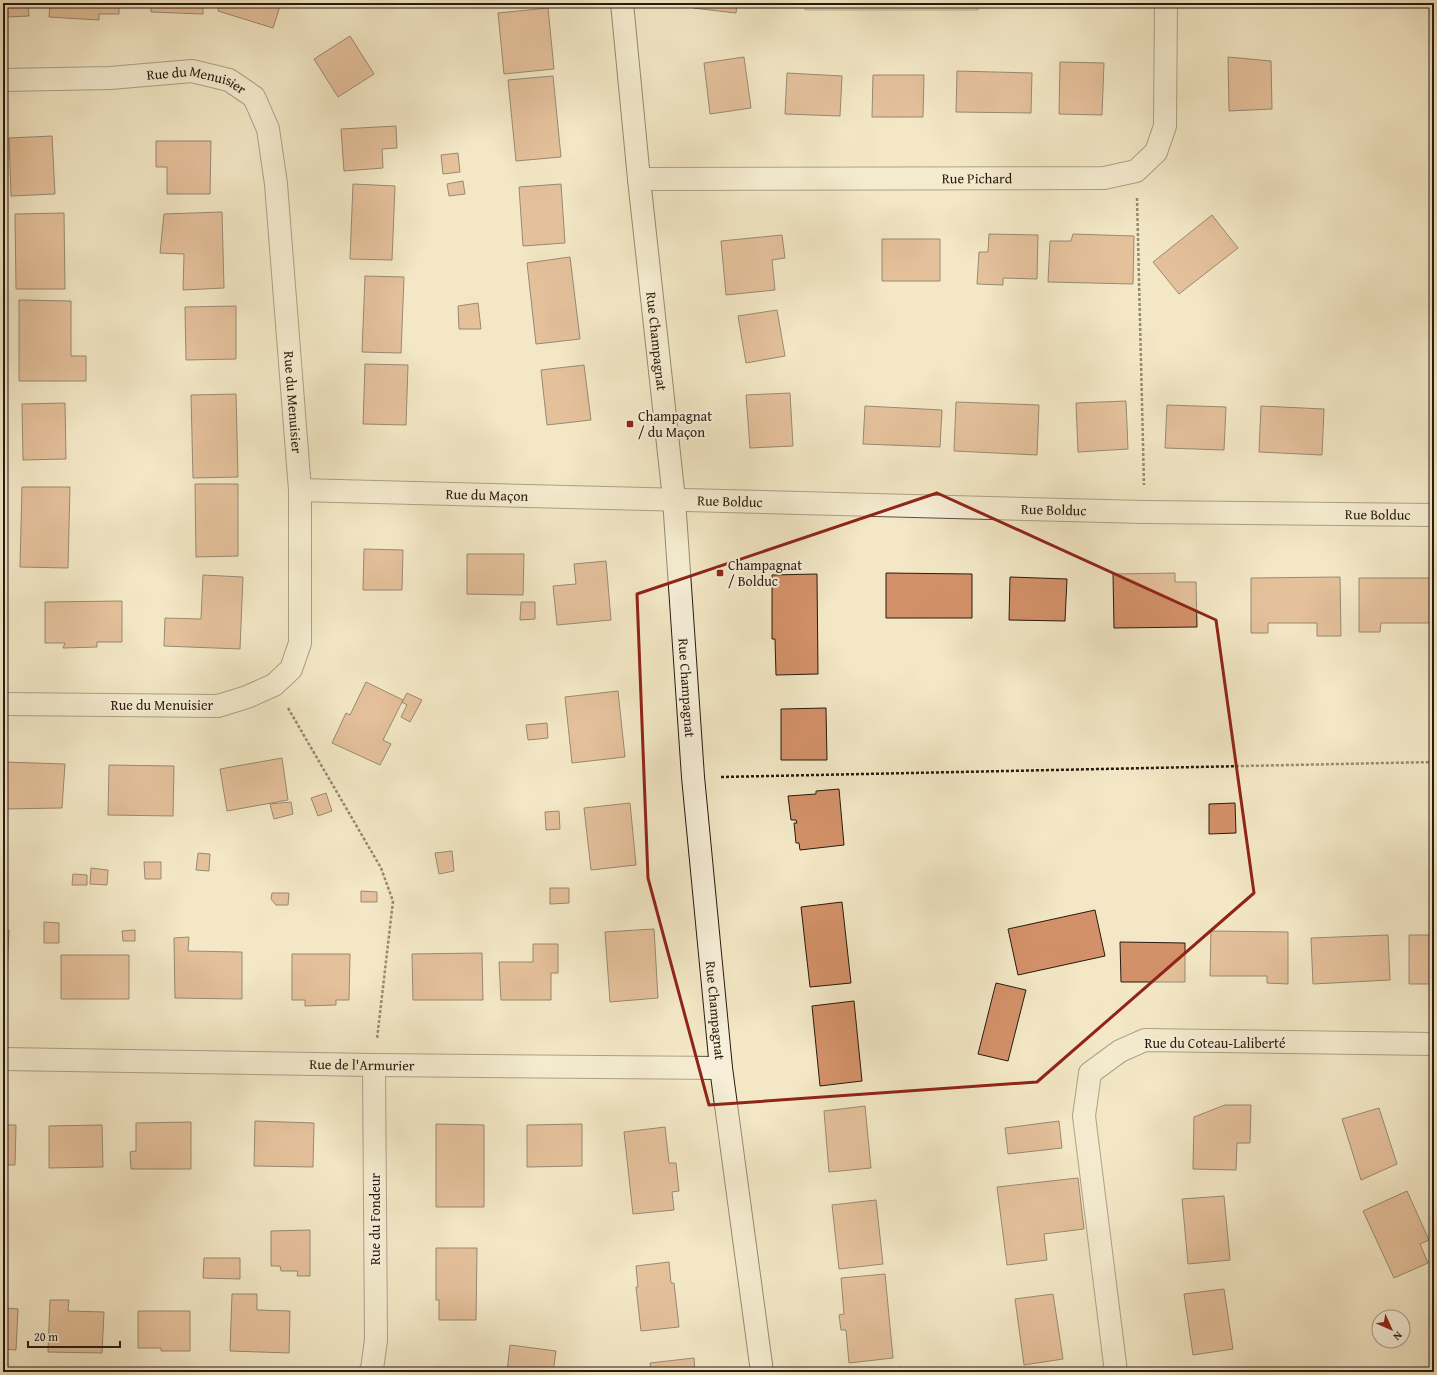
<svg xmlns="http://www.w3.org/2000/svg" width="1437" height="1375" font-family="'Gentium Book Plus',serif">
	<rect width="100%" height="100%" fill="#f3e7c5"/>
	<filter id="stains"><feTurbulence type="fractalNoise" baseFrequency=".005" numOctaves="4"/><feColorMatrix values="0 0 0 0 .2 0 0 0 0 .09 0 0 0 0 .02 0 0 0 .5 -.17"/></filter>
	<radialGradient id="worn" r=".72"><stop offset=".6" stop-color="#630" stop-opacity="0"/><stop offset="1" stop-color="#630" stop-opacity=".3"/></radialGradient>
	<path fill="#c2c390" stroke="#756e50" d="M805,3H979L978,10H805Z"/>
	<path fill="#d39169" stroke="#281a0f" d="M3,3H28L29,16L6,17V25H3Z
		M50,3H119V14H99V20L49,17Z
		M151,3H203V14L151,12Z
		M220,3H281L273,28L218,11Z
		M693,3H737L736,13L693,8Z
		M548,8L554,69L504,74L498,13Z
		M350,36L374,74L338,97L314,59Z
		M744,57L751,108L710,114L704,63Z
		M1228,57L1271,61L1272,109L1229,111Z
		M1060,62L1104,63L1102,115L1059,114Z
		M957,71L1032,73L1031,113L956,112Z
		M787,73L842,76L840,116L785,114Z
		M873,75H924L923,117H872Z
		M553,76L561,157L516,161L508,80Z
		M396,126L397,148L382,149L383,168L344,171L341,129Z
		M52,136L55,194L11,196L9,138Z
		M156,141H211L210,194H167V167H156Z
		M458,153L460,172L443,174L441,155Z
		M463,181L465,194L449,196L447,184Z
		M353,184L395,186L392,260L350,259Z
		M561,184L565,243L523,246L519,187Z
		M222,212L224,288L183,290L184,254L160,253L164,214Z
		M64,213L65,289H16L15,214Z
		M1212,215L1238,248L1179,294L1153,262Z
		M989,234L1038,235L1037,279L1003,278V285L977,284L979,252H988Z
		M1073,234L1134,236L1133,284L1048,282L1050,241H1071Z
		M782,235L785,258L772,260L775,290L726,295L721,241Z
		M882,239H940V281H882Z
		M570,257L580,339L536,344L527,263Z
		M365,276L404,277L401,353L362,352Z
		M19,300L71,301V356H86V381H19Z
		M478,303L481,329H459L458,306Z
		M236,306V359L186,360L185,307Z
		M777,310L785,356L746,363L738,316Z
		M365,364L408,365L406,425L363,424Z
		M584,365L591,420L547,425L541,370Z
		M790,393L793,446L750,448L746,395Z
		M236,394L238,477L193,478L191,395Z
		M1126,401L1128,449L1078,452L1076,403Z
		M956,402L1039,405L1037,455L954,451Z
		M65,403L66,459L23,460L22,404Z
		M1167,405L1226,407L1224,450L1165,448Z
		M865,406L942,410L940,447L863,444Z
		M1261,406L1324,409L1322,455L1259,452Z
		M195,484H238V556L196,557Z
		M22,487H70L68,568L20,567Z
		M364,549L403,550L402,590H363Z
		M467,554H524L523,595L467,594Z
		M606,561L611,620L557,625L553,586L576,584L574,564Z
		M886,573L972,574V618H886Z
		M1175,573V582H1196L1197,627L1114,628L1113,574Z
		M817,574L818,674L776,675L775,639H772V575Z
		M203,575L243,577L240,649L164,646L165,618L201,619Z
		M1010,577L1067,579L1065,621L1009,620Z
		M1340,577L1341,636H1317V623H1268V633H1251V578Z
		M1359,578H1434V635H1431V623H1381L1380,632H1359Z
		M122,601V642H97V647L63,648L65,643H45V602Z
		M521,602H535V619L520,620Z
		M366,682L403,700L383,740L391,744L380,765L332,743L346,713L350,715Z
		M618,691L625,757L572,763L565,697Z
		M407,693L422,700L410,722L401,717L407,705L402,702Z
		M826,708L827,760H781V709Z
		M547,723L548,738L528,740L526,725Z
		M282,758L288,800L227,811L220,769Z
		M4,762L65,764L62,808L3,809Z
		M109,765L174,766L173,816L108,815Z
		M839,789L844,845L800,850L799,843H796L794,823H797L796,820H791L788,796L816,794V791Z
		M326,793L332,811L318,816L311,798Z
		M291,802L293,814L274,819L270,804Z
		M630,803L636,865L591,870L584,808Z
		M1235,803L1236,833L1209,834V804Z
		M559,811L560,829L546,830L545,812Z
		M452,851L454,871L439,874L435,853Z
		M198,853L210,854L209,871L196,870Z
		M144,862H161V879H145Z
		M91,868L108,870L107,885L90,884Z
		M73,874L87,875V885H72Z
		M550,888H569V903L550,904Z
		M361,891L377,892V902H361Z
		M272,893H289L288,905H276L271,899Z
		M842,902L851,983L810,987L801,907Z
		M1095,910L1105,956L1018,975L1008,929Z
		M44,922L59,923V943H44Z
		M654,929L658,998L610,1002L605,932Z
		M3,930H9L6,1000H3Z
		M135,930V941H123L122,931Z
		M1211,931L1288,932V984L1267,983V976H1210Z
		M1388,935L1390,980L1313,984L1311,938Z
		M1409,935H1434V984H1409Z
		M189,937L188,951L242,952V999L175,998L174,938Z
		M1120,942L1185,943V982H1121Z
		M533,944H558V973H551V1000H501L499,962H533Z
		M482,953L483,1000H413L412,954Z
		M292,954H350L349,1000H336V1005L305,1006V1000H292Z
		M61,955H129V999H61Z
		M996,983L1026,990L1008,1061L978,1054Z
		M854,1001L862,1081L820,1086L812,1006Z
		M1225,1105H1251L1250,1143H1237L1236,1170L1193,1169L1194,1117Z
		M865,1106L871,1168L829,1172L824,1111Z
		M1379,1108L1397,1164L1361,1180L1342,1119Z
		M255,1121L314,1123L313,1167L254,1166Z
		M1059,1121L1062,1148L1008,1154L1005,1128Z
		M191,1122V1169H131L130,1152L136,1151V1123Z
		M436,1124L484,1125V1207H436Z
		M582,1124V1166L527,1167V1125Z
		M3,1125H16L15,1165H3Z
		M102,1125L103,1167L49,1168V1126Z
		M665,1127L669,1163H676L679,1191L672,1192L674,1210L633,1214L624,1132Z
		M1078,1178L1084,1229L1044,1234L1047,1260L1007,1265L997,1187Z
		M1407,1191L1429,1240L1420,1244L1428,1263L1394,1278L1363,1211Z
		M1224,1196L1230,1260L1188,1264L1182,1199Z
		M876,1200L883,1264L839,1269L832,1205Z
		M310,1230V1276H297L298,1271H281L280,1266H271V1231Z
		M436,1248H477L476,1320H439V1300H436Z
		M204,1258H240V1279L203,1278Z
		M669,1262L671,1283H674L679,1327L641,1331L636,1287H638L636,1266Z
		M885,1274L893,1358L849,1363L846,1330H841L839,1315L844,1314L841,1278Z
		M1224,1289L1233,1349L1193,1355L1184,1294Z
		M232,1294H257V1310L290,1311L289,1353L230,1351Z
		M1053,1294L1063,1359L1024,1365L1015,1299Z
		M3,1297L5,1298V1308L18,1309L16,1350L3,1349Z
		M50,1300H69L68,1311L104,1312L102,1353L48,1352Z
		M138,1311H190V1351H161V1348H138Z
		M510,1345L556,1351L553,1372H507Z
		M694,1358L695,1372H651L650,1363Z
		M437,1367L477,1372H436Z
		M901,1367V1372H859Z"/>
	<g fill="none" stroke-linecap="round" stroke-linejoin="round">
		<defs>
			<g id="street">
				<path id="s1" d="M3,80L110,78L192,71L229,80L254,97L268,129L276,184L300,490V643L291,669L274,685L247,697L218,706L3,704"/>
				<path id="s2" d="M639,179L1104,178L1136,171L1156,152L1165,126L1166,3"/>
				<path id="s3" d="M300,490L1144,512L1434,515"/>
				<path id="s4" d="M3,1059L374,1065L721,1068"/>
				<path d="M370,1372L372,1369L376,1340L374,1065"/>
				<path d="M1116,1372L1084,1116L1090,1073L1120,1051L1145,1040L1434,1044"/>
			</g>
			<g id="secondary">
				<path id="s5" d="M622,3L639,179L674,499L693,777L721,1068L762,1372"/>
			</g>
		</defs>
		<use href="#street" stroke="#5b4d3c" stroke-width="24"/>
		<use href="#secondary" stroke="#281a0f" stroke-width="24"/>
		<path stroke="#281a0f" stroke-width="2.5" stroke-dasharray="3 2" stroke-linecap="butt" d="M1137,198L1144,485
			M288,708L381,868L393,901L377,1039
			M721,777L1434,762"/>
		<use href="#street" stroke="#f7efd9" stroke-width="22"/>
		<use href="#secondary" stroke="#f7efd9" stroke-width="22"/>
	</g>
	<path d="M0 0H1437V1375H0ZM937,493L1216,620L1254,893L1037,1082L709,1105L648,878L637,594Z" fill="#f3e7c5" fill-opacity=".55" fill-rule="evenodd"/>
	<path fill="none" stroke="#8f2418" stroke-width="3" stroke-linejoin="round" d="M937,493L1216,620L1254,893L1037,1082L709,1105L648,878L637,594Z"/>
	<g fill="#8f2418" stroke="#f7efd9" stroke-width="1.5">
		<rect x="626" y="420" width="8" height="8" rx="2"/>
		<rect x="716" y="569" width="8" height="8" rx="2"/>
	</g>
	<g text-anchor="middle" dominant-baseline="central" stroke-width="4" stroke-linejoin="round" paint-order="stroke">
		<g font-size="14" fill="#281a0f" stroke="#f7efd9">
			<text stroke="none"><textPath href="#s1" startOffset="195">Rue du Menuisier</textPath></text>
			<text stroke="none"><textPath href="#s2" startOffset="338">Rue Pichard</textPath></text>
			<text stroke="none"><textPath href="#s5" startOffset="340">Rue Champagnat</textPath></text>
			<text stroke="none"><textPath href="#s1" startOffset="567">Rue du Menuisier</textPath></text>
			<text stroke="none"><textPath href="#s3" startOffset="187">Rue du Maçon</textPath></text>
			<text stroke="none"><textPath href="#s3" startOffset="430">Rue Bolduc</textPath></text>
			<text stroke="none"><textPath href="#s3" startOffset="754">Rue Bolduc</textPath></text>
			<text stroke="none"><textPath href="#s3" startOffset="1078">Rue Bolduc</textPath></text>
			<text stroke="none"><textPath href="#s5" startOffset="688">Rue Champagnat</textPath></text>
			<text x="162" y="705">Rue du Menuisier</text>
			<text stroke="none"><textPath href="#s5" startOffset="1012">Rue Champagnat</textPath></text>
			<text x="1215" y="1043">Rue du Coteau-Laliberté</text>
			<text stroke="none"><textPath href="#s4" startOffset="359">Rue de l'Armurier</textPath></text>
			<text transform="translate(375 1219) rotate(-90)">Rue du Fondeur</text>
		</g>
		<g font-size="14" fill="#281a0f" stroke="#f7efd9" text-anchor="start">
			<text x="638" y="416">Champagnat<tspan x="638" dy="16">/ du Maçon</tspan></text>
			<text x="728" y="565">Champagnat<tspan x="728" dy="16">/ Bolduc</tspan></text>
		</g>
	</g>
	<rect width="1437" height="1375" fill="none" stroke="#f3e7c5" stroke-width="16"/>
	<rect x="4" y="4" width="1429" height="1367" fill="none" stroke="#281a0f" stroke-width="2"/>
	<rect x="8" y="8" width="1421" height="1359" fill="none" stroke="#281a0f"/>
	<g transform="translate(1391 1329) rotate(135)"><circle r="19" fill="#f7efd9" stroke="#a49a88"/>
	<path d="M0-3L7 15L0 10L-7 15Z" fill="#8f2418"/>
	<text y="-6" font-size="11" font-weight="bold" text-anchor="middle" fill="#281a0f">N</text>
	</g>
	<path d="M28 1341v6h92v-6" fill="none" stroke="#281a0f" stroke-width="2"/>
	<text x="34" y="1341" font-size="12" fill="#281a0f" stroke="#f7efd9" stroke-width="3" paint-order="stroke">20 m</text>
	<rect width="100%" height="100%" filter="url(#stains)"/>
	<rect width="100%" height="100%" fill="url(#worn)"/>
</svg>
